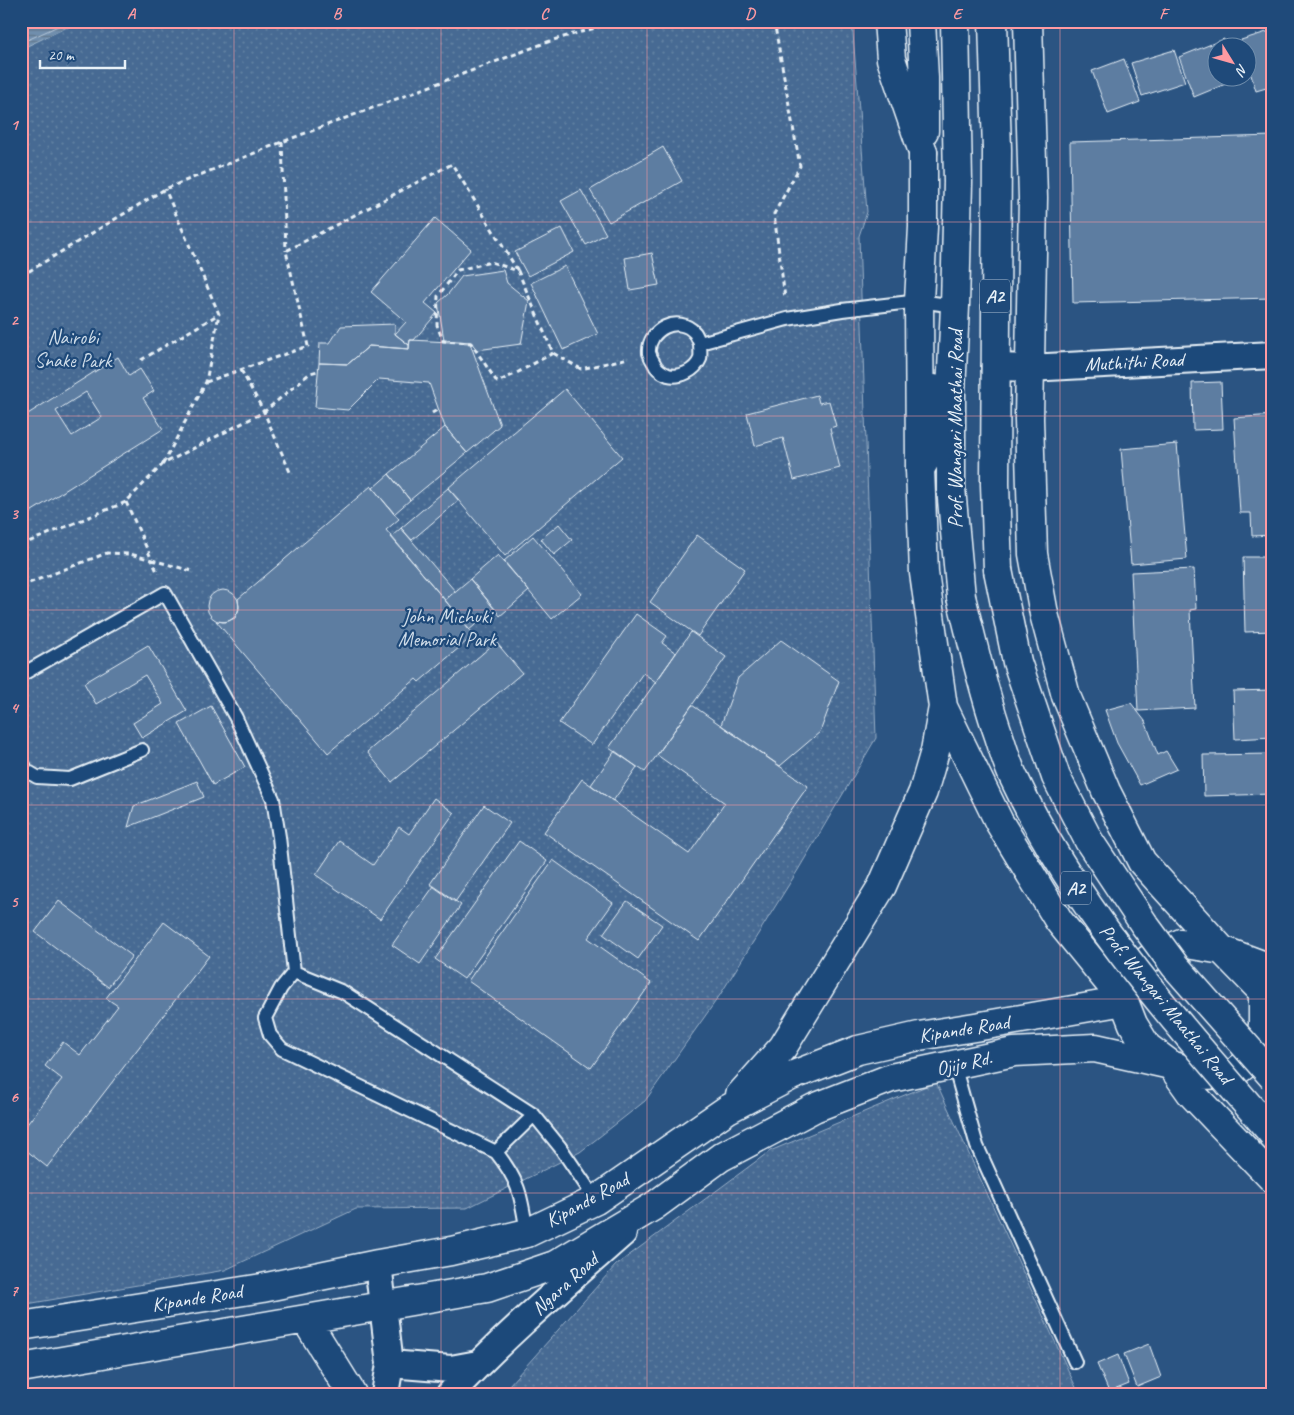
<svg xmlns="http://www.w3.org/2000/svg" width="1294" height="1415" font-family="Caveat,sans-serif">
	<defs>
		<pattern id="park-dots" width="8" height="8" patternUnits="userSpaceOnUse" patternTransform="scale(1.25)"><rect width="8" height="8" fill="#476b93"/><path d="M2 2h.1M6 6h.1" fill="none" stroke="#6281a3" stroke-width="1.8" stroke-linecap="round"/></pattern>
		<pattern id="water-rules" width="6" height="5" patternUnits="userSpaceOnUse" patternTransform="scale(1.25)"><rect width="6" height="5" fill="#708ead"/><path d="M0 2.5h6" fill="none" stroke="#61768a"/></pattern>
	</defs>
	<rect width="100%" height="100%" fill="#2b5482"/>
	<filter id="ink" filterUnits="userSpaceOnUse"><feTurbulence type="fractalNoise" baseFrequency=".02" numOctaves="2"/><feDisplacementMap in="SourceGraphic" scale="10" xChannelSelector="R" yChannelSelector="G"/><feConvolveMatrix kernelMatrix="1 2 1 2 8 2 1 2 1" color-interpolation-filters="sRGB"/></filter>
	<g filter="url(#ink)">
		<path fill="url(#park-dots)" stroke="#98aec6" d="M21,21H852L867,212L859,236L876,738L798,870L720,995L645,1101L580,1152L467,1208L356,1209L225,1270L21,1305Z
			M936,1082L1079,1394H501L616,1265L770,1151Z"/>
		<path fill="url(#water-rules)" stroke="#a0b6cb" d="M21,21H80L21,49Z"/>
		<g fill="none" stroke-linecap="round" stroke-linejoin="round">
			<path stroke="#b8c9da" stroke-width="1" d="M21,43L69,21"/>
		</g>
		<path fill="#5d7da1" stroke="#e8f1f8" fill-rule="evenodd" d="M828,21H848L828,25Z
			M1273,30V86L1256,91L1246,59V48H1243L1241,40Z
			M1224,39L1227,48H1216V78H1240L1194,97L1179,57Z
			M1174,50L1185,82L1142,96L1131,63Z
			M1124,59L1140,102L1108,114L1092,71Z
			M1273,136V298L1073,303L1070,142Z
			M663,147L682,181L609,222L590,190Z
			M581,190L606,234L586,245L561,201Z
			M435,218L471,249L425,303L437,313L414,340H410L409,345L395,334L406,322L371,292Z
			M562,228L574,252L528,276L515,252Z
			M652,253L659,285L630,290L625,258Z
			M565,266L598,334L563,350L531,283Z
			M503,270L507,283L529,301L521,344L477,350L471,342L444,340L438,303L448,294L462,276Z
			M395,324V334L409,345V349L369,346L348,364L319,363L320,343H330L341,326Z
			M410,340L470,343L500,425L467,453L445,427L429,383L379,379L348,410L315,407L319,363L348,364L369,346L409,349Z
			M118,357L129,376L140,369L154,391L143,398L163,429L21,518V415L23,417ZM86,392L102,417L72,436L56,411Z
			M1221,382L1223,429L1193,430L1192,383Z
			M565,389L622,457L505,556L448,488Z
			M817,395L819,403L829,401L836,426L830,428L840,468L794,480L783,438L755,446L747,413Z
			M1273,415V535L1252,536L1251,513H1240L1234,418Z
			M445,427L467,453L410,500L389,474Z
			M1177,444L1187,559L1131,564L1121,449Z
			M389,474L410,500L394,514L373,488Z
			M371,486L399,519L386,530L474,635L419,682L416,679L328,753L216,621L226,622L235,618L239,609L238,599Z
			M448,488L459,500L412,540L401,528Z
			M559,524L572,540L554,555L541,539Z
			M401,528L455,591L445,600L391,537Z
			M697,535L745,569L698,636L650,602Z
			M533,536L582,594L552,619L504,561Z
			M498,555L529,591L500,616L470,579Z
			M1243,557H1269L1273,631L1245,632Z
			M1194,569L1196,609L1190,610L1195,708L1138,711L1131,572Z
			M470,579L495,609L469,630L445,600Z
			M207 606a16 16 0 1 1 32 0a16 16 0 1 1-32 0Z
			M636,614L667,636L662,643L676,653L656,682L643,673L592,745L559,723Z
			M691,632L726,657L645,772L609,748Z
			M781,640L839,681L820,732L780,766L721,725L738,678Z
			M496,642L522,673L392,782L367,752Z
			M148,645L187,711L142,738L133,723L163,704L145,675L96,704L84,683Z
			M1273,690V737L1235,739L1233,691Z
			M1131,703L1145,721L1158,755L1166,751L1177,769L1140,785L1117,743L1105,710Z
			M692,705L808,786L699,941L544,832L582,779L689,854L725,803L657,755Z
			M211,706L245,767L213,785L179,724Z
			M615,751L637,767L613,801L591,785Z
			M1273,754V794L1204,796L1203,755Z
			M197,781L204,797L128,827L134,806Z
			M434,798L454,813L380,919L316,875L339,841L373,865L399,827L409,834Z
			M484,805L510,823L455,902L430,884Z
			M519,841L547,861L464,979L435,959Z
			M553,860L613,903L588,938L651,983L591,1068L468,981Z
			M434,886L461,905L420,964L392,945Z
			M59,901L132,956L108,987L35,932Z
			M627,901L662,925L638,959L603,934Z
			M164,922L209,956L47,1167L21,1146V1132L62,1079L45,1066L63,1042L80,1055L118,1006L106,998Z
			M1149,1344L1161,1377L1137,1387L1124,1354Z
			M1118,1355L1129,1384L1109,1392L1097,1364Z"/>
		<g fill="none" stroke-linecap="round" stroke-linejoin="round">
			<defs>
				<path id="lane" d="M700,343C700,348 701,354 700,359C695,371 680,378 668,375C663,373 656,369 654,363C652,360 650,356 649,353C647,329 679,314 695,333C697,336 698,340 700,343L787,319L842,310L919,301L955,306
					M21,675L165,593L236,718L273,799L279,837L294,972L281,988L265,1018L270,1035L282,1049L496,1152C520,1182 521,1196 527,1233
					M21,760L27,771L37,777L70,779L142,750
					M294,972L343,992L534,1115L560,1147L596,1200
					M954,1065L977,1146L1075,1362
					M496,1152L534,1115"/>
				<path id="street" d="M995,367L1029,368L1273,355
					M378,1264L390,1364L385,1394
					M390,1364L451,1369L478,1364
					M450,1394C504,1336 564,1285 623,1233"/>
				<path id="secondary" d="M1028,21L1033,198L1029,419L1033,554L1044,614L1066,696L1106,791L1142,862L1222,950L1263,992V1025L1273,1032
					M923,152V227L919,301L920,469L924,573L943,707L999,822L1059,921L1124,1001L1133,1024L1147,1047L1171,1065L1191,1093L1273,1179
					M1127,992L1132,976L1149,959L1181,943L1222,950L1273,969
					M740,1095L783,1047L882,886L923,792L935,751L943,707
					M306,1320L352,1394
					M21,1326L262,1288L378,1264L451,1251L527,1233L596,1200L728,1109L791,1076L858,1050L919,1036L981,1026L1124,1001
					M21,1368L487,1288L555,1265L654,1206L721,1157L814,1108L891,1078L1014,1052L1095,1048L1171,1065L1201,1075L1233,1074L1258,1054L1263,1025L1273,1023"/>
				<path id="primary" d="M955,21L958,182L955,306L951,392V488L961,597
					M993,21L997,150L995,484L998,570
					M920,469L930,452L934,389"/>
				<path id="highway" d="M888,21L891,59L923,152
					M921,21L924,78V131"/>
			</defs>
			<use href="#lane" stroke="#e8f1f8" stroke-width="16"/>
			<use href="#street" stroke="#e8f1f8" stroke-width="30"/>
			<use href="#secondary" stroke="#e8f1f8" stroke-width="31"/>
			<use href="#primary" stroke="#e8f1f8" stroke-width="31"/>
			<use href="#highway" stroke="#e8f1f8" stroke-width="31"/>
			<path stroke="#e8f1f8" stroke-width="3" stroke-dasharray="5 4" stroke-linecap="butt" d="M774,21L800,166L774,214L785,298
				M282,142L286,251
				M21,276L165,189L282,142L553,40L620,21
				M553,353L513,375L497,382L471,343L443,341L437,325L438,296L458,270L491,262L518,271L553,353L581,369L629,358
				M141,360L219,314L165,189
				M241,370L264,412L290,472
				M206,382L308,346L286,251L452,164L518,271
				M432,413L439,409
				M163,464L206,382L219,314
				M126,502L152,560L192,571
				M21,545L126,502L163,464L264,412L310,373L318,371
				M21,586L107,553L130,554L152,560L158,574"/>
			<use href="#lane" stroke="#1f4a7a" stroke-width="12"/>
			<use href="#street" stroke="#1f4a7a" stroke-width="26"/>
			<use href="#secondary" stroke="#1f4a7a" stroke-width="28"/>
			<use href="#primary" stroke="#1f4a7a" stroke-width="28"/>
			<use href="#highway" stroke="#1f4a7a" stroke-width="28"/>
			<defs>
				<path id="primary-bridge" d="M998,570L1017,662L1056,777L1089,841L1144,924L1175,966L1273,1077
					M961,597C973,644 983,691 999,736C1003,749 1007,763 1013,776C1076,911 1176,1022 1273,1134"/>
			</defs>
			<use href="#primary-bridge" stroke="#e8f1f8" stroke-width="31" stroke-linecap="butt"/>
			<use href="#primary-bridge" stroke="#1f4a7a" stroke-width="28"/>
		</g>
	</g>
	<path fill="none" stroke="#ff9aa2" stroke-width="1" stroke-opacity="0.55" d="M234,21V1394M441,21V1394M647,21V1394M854,21V1394M1060,21V1394M21,222H1273M21,416H1273M21,610H1273M21,805H1273M21,999H1273M21,1193H1273"/>
	<g text-anchor="middle" dominant-baseline="central" stroke-width="4.5" stroke-linejoin="round" paint-order="stroke">
		<g fill="#1f4a7a" stroke="#acbfd2" stroke-width="1">
			<rect x="980" y="279.5" width="30" height="33" rx="4"/>
			<rect x="1061" y="871.5" width="30" height="33" rx="4"/>
		</g>
		<g font-size="19" font-weight="bold" fill="#e8f1f8">
			<text x="995" y="296">A2</text>
			<text x="1076" y="888">A2</text>
		</g>
		<g font-size="20" fill="#d0dde9" stroke="#1f4a7a">
			<text x="73" y="337">Nairobi<tspan x="73" dy="23">Snake Park</tspan></text>
			<text x="447" y="616">John Michuki<tspan x="447" dy="23">Memorial Park</tspan></text>
		</g>
		<g font-size="20" fill="#e8f1f8" stroke="#1f4a7a">
			<text transform="translate(1134 362) rotate(-3)">Muthithi Road</text>
			<text transform="translate(955 429) rotate(-90)">Prof. Wangari Maathai Road</text>
			<text transform="translate(1166 1004) rotate(51)">Prof. Wangari Maathai Road</text>
			<text transform="translate(964 1029) rotate(-9)">Kipande Road</text>
			<text transform="translate(964 1063) rotate(-12)">Ojijo Rd.</text>
			<text transform="translate(587 1200) rotate(-29)">Kipande Road</text>
			<text transform="translate(565 1284) rotate(-42)">Ngara Road</text>
			<text transform="translate(197 1298) rotate(-9)">Kipande Road</text>
		</g>
	</g>
	<rect width="1294" height="1415" fill="none" stroke="#1f4a7a" stroke-width="55"/>
	<g transform="translate(1232 62) rotate(127)"><circle r="24" fill="#1f4a7a" stroke="#6f8dac"/>
	<path d="M0-4L9 19L0 12L-9 19Z" fill="#ff9aa2"/>
	<text y="-8" font-size="14" font-weight="bold" text-anchor="middle" fill="#e8f1f8">N</text>
	</g>
	<path d="M40 60v8h85v-8" fill="none" stroke="#e8f1f8" stroke-width="2.5"/>
	<text x="48" y="60" font-size="15" fill="#e8f1f8" stroke="#1f4a7a" stroke-width="4" paint-order="stroke">20 m</text>
	<rect x="28" y="28" width="1238" height="1360" fill="none" stroke="#ff9aa2" stroke-width="2"/>
	<g font-size="16" text-anchor="middle" font-weight="bold" fill="#ff9aa2">
		<text x="131" y="19">A</text>
		<text x="337" y="19">B</text>
		<text x="544" y="19">C</text>
		<text x="750" y="19">D</text>
		<text x="957" y="19">E</text>
		<text x="1163" y="19">F</text>
		<text x="14" y="130">1</text>
		<text x="14" y="325">2</text>
		<text x="14" y="519">3</text>
		<text x="14" y="713">4</text>
		<text x="14" y="907">5</text>
		<text x="14" y="1102">6</text>
		<text x="14" y="1296">7</text>
	</g>
</svg>
